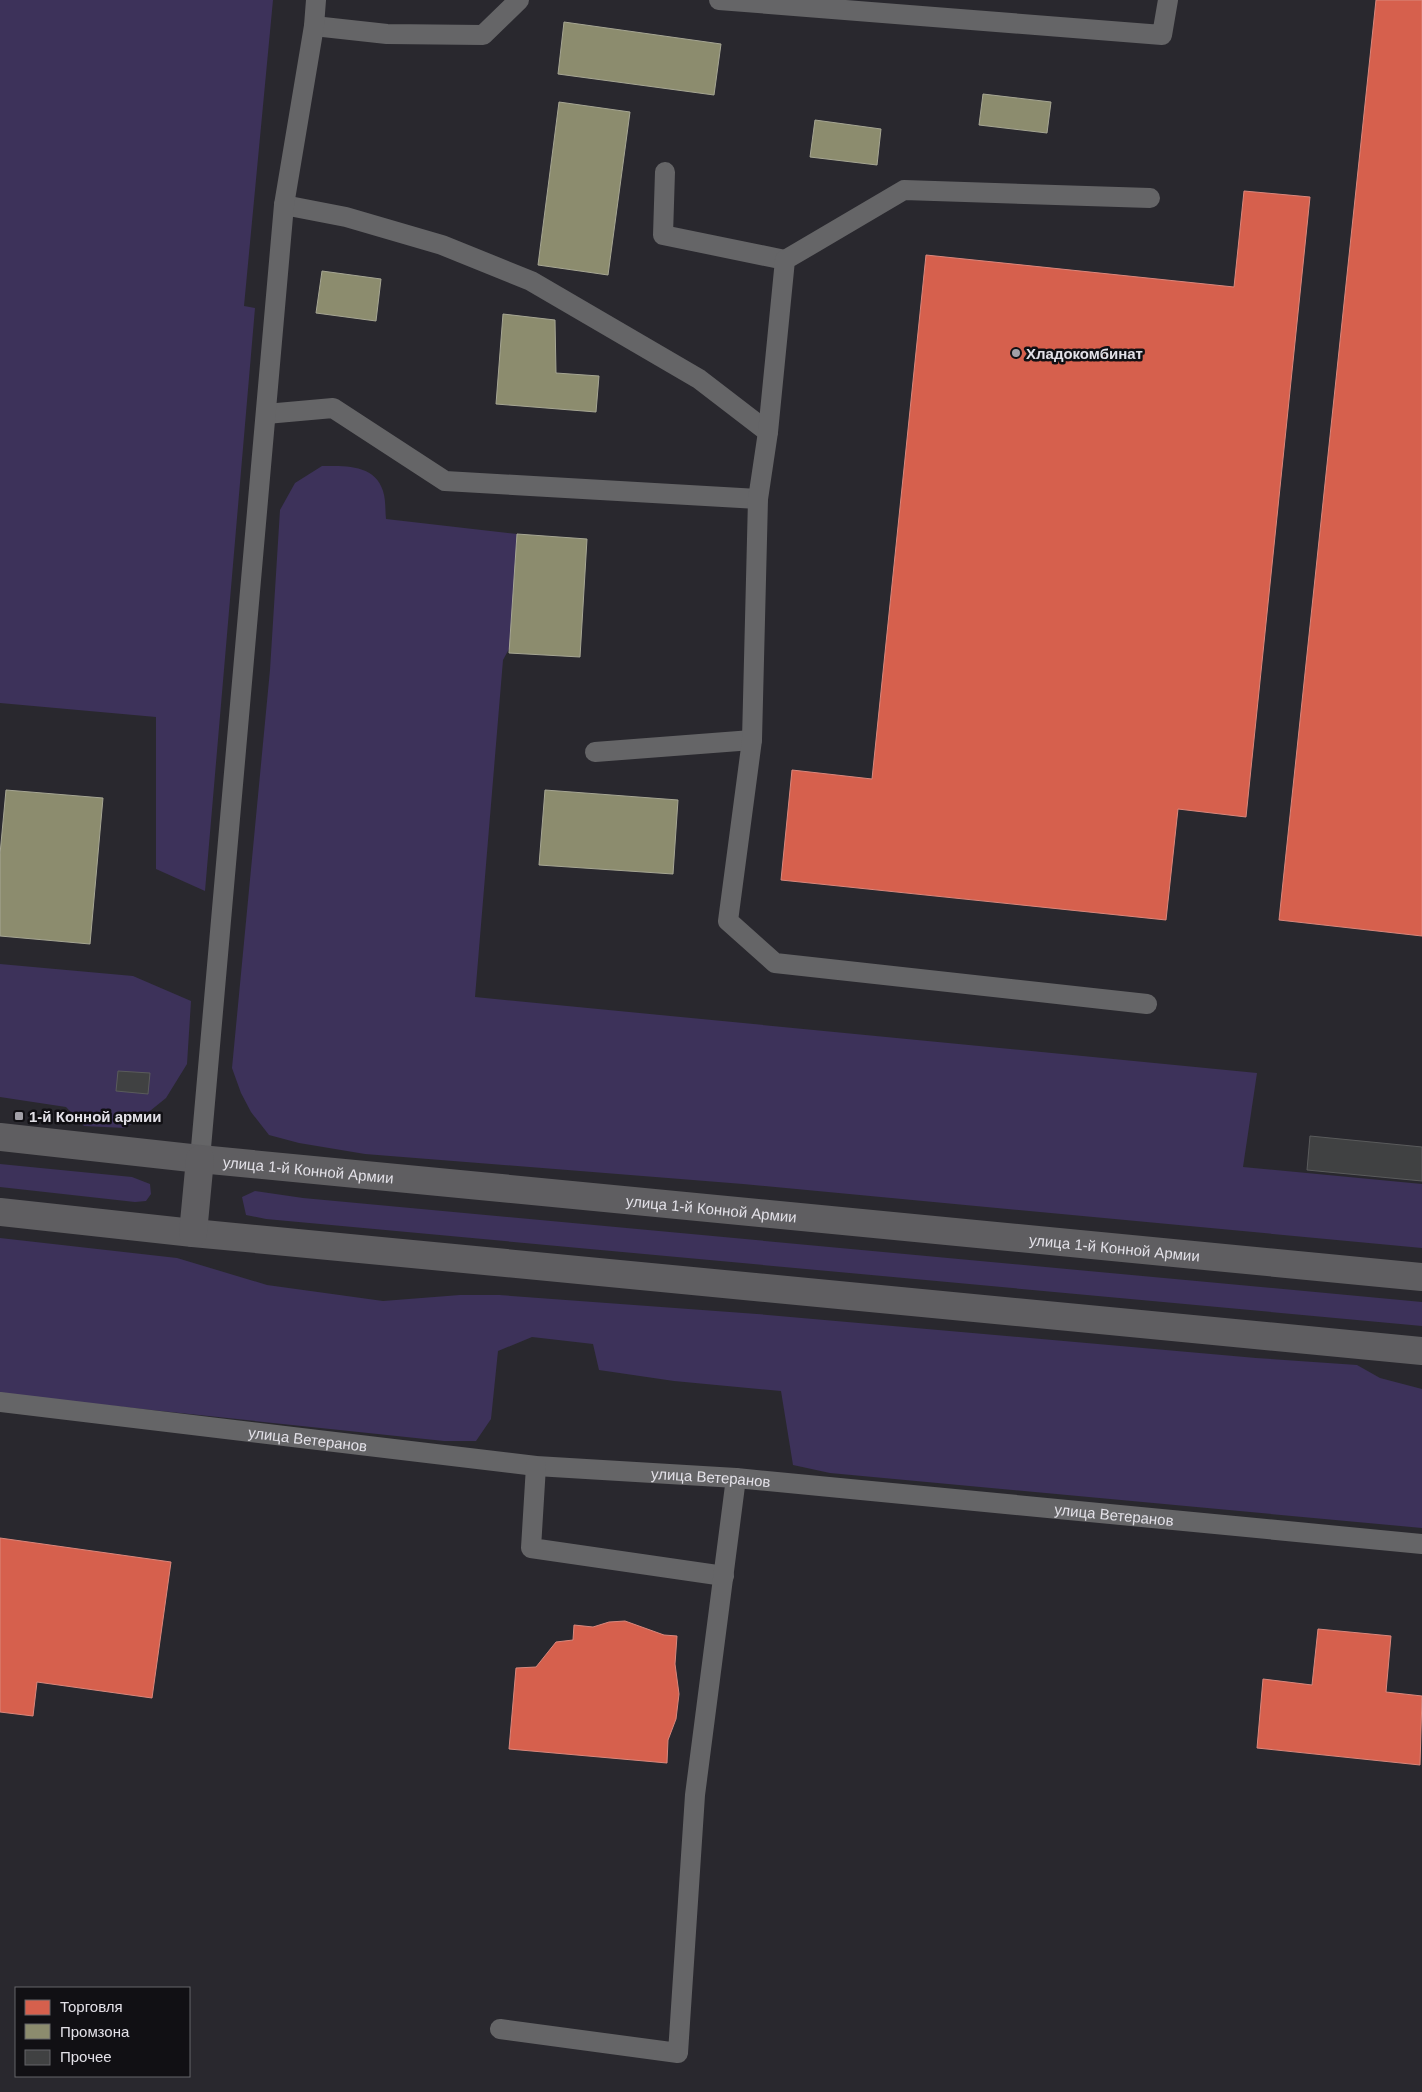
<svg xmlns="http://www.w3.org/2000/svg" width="1422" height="2092" font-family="Helvetica,sans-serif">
	<rect width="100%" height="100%" fill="#29282e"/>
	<path fill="#3d325a" d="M0,0H273L244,306L255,308L205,891L156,869V717L0,703Z
		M322,466C344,466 375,464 383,491C386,500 385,510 386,519L517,534L510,647L503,660L475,997L1257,1073L1243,1167L1422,1184V1248L743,1184L365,1154L299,1143L269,1135L251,1112L241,1093L232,1068L270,670L280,510L295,483Z
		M0,964L133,976L191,1001L187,1064L166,1098L140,1119L125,1128L84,1126L66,1107L0,1097Z
		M0,1164L132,1177L150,1184L151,1194L146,1201L135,1202L0,1187Z
		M255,1191L303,1198L1422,1302V1326L266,1219L246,1215L242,1197Z
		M0,1238L177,1258L267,1285L383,1301L460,1295H499L757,1314L1256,1358L1357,1365L1380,1378L1422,1389V1528L830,1473L793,1465L781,1391L674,1381L599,1370L593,1344L532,1337L498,1351L491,1419L476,1441H444L0,1394Z"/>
	<path fill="#d6604d" stroke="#da877c" d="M1376,0H1422V936L1279,920Z
		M1244,191L1310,197L1246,817L1178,809L1166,920L781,880L792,770L872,779L926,255L1234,287Z
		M0,1538L171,1562L152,1698L37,1682L33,1716L0,1712Z
		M625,1621L664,1635L677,1636L675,1664L679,1694L676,1719L668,1740L667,1763L509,1749L516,1668L536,1667L556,1642L573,1640L574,1625L593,1627L609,1622Z
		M1318,1629L1391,1636L1386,1692L1422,1696L1420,1765L1257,1748L1263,1679L1312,1685Z"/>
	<path fill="#8c8c6e" stroke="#a6a693" d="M564,22L721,44L714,95L558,74Z
		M983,94L1051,102L1047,133L979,125Z
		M559,102L630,112L608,275L538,265Z
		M815,120L881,129L877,165L810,157Z
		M322,271L381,279L376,321L316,313Z
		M503,314L555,320L556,373L599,376L596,412L496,404Z
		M517,534L587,539L580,657L509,653Z
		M6,790L103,798L90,944L0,936V854Z
		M545,790L678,800L673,874L539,865Z"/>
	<path fill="#404142" stroke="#5a5b5c" d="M118,1071L150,1073L148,1094L116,1091Z
		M1310,1136L1422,1147V1181L1307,1170Z"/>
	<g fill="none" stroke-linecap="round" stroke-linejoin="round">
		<g stroke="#656567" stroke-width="20">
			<path d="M719,0L1162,35L1168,0"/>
			<path d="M314,26L387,34L483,35L519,0"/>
			<path d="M665,172L663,235L785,260"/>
			<path d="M284,205L346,217L442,245L531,281L699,379L768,432"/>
			<path d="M266,414L333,408L445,481L758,499"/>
			<path d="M595,752L752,740"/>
			<path d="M1147,1004L775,963L728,921L752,740L758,499L768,432L785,260L904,190L1150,198"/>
			<path d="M200,1159L284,205L314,26L316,0"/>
			<path id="s1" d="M0,1402L536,1466L736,1478L1422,1544"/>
			<path d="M536,1466L531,1548L724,1576"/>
			<path d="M500,2029L678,2053L695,1795L736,1478"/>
		</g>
		<g stroke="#5f5e61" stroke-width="28">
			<path id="s2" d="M0,1137L200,1159L1422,1277"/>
			<path d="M0,1212L193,1233L1422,1351"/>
			<path d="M193,1233L200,1159"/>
		</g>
	</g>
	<g fill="#a2a0a7" stroke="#111014" stroke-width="2">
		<circle cx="1016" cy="353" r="5"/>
		<rect x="14" y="1111" width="10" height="10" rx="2.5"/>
	</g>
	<g text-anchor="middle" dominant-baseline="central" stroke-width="5" stroke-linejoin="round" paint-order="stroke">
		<g font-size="15" font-weight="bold" fill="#e3e1e8" stroke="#111014" text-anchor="start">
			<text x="1026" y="353">Хладокомбинат</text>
			<text x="29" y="1116">1-й Конной армии</text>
		</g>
		<g font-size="15" fill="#e3e1e8" stroke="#111014">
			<text stroke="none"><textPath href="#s2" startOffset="310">улица 1-й Конной Армии</textPath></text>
			<text stroke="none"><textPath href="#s2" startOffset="715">улица 1-й Конной Армии</textPath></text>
			<text stroke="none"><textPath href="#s2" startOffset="1120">улица 1-й Конной Армии</textPath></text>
			<text stroke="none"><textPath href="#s1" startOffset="310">улица Ветеранов</textPath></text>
			<text stroke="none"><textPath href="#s1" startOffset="715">улица Ветеранов</textPath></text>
			<text stroke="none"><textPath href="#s1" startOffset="1120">улица Ветеранов</textPath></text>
		</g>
	</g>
	<rect x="15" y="1987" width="175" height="90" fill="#111014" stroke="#656469"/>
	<rect x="25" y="2000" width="25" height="15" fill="#d6604d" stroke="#656469"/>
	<text x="60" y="2012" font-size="15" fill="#e3e1e8">Торговля</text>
	<rect x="25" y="2024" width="25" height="15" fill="#8c8c6e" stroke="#656469"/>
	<text x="60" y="2037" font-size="15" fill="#e3e1e8">Промзона</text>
	<rect x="25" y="2050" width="25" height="15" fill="#404142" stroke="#656469"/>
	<text x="60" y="2062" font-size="15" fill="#e3e1e8">Прочее</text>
</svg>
